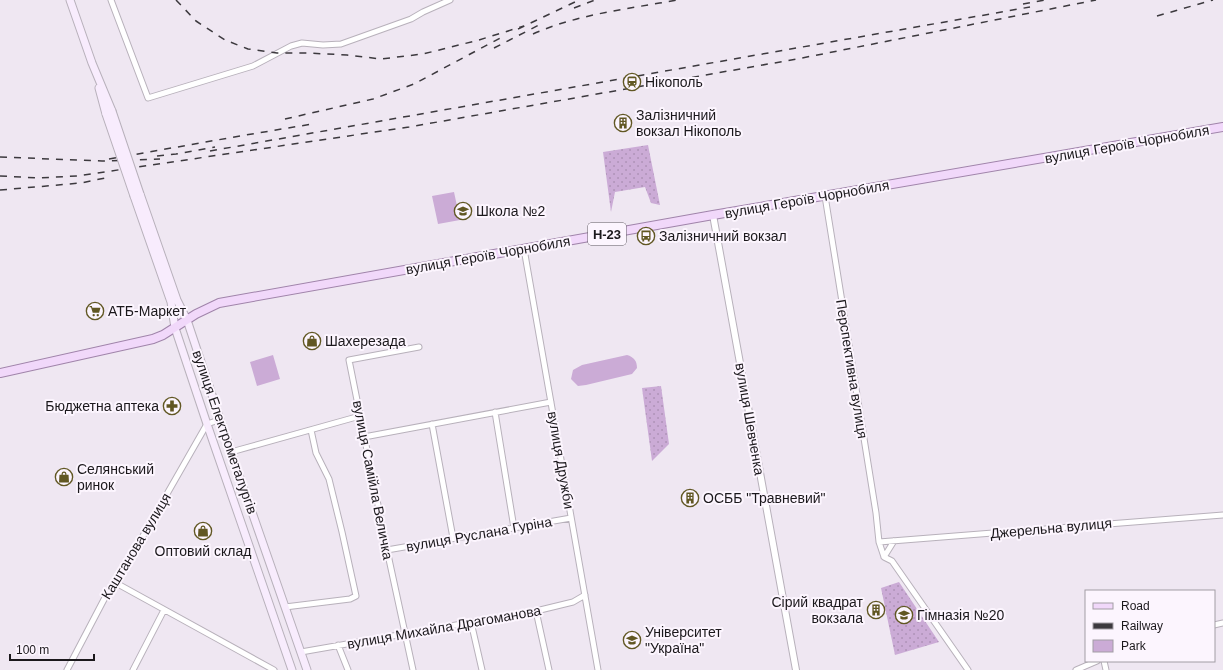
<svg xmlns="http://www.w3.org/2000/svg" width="1223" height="670" font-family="Arial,sans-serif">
	<defs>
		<pattern id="green-dots" width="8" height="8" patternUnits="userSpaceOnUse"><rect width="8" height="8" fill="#cbabd6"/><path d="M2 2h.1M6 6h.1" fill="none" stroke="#ae92b7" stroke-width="1.8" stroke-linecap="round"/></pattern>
	</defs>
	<rect width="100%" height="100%" fill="#efe7f2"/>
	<path fill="url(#green-dots)" d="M648,145L660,205L651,203L645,187L615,192L611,212L603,152Z
		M661,386L669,444L652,461L642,388Z
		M899,582L939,642L895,655L881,588Z"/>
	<path fill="#cbabd6" d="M454,192L460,220L438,224L432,196Z
		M273,355L280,379L257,386L250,362Z
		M627,355C634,357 637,361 637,368L632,374L586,385L578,386L571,379L573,370L582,365Z"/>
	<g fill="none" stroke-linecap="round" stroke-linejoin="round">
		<defs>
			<path id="minor" d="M111,0L148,98L253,66L291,46L302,43L323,45L341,44L411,19L423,12L450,0
				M825,196L876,513L879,542L884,557L892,561L968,670
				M524,249L598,670
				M495,412L514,528
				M432,424L453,538
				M364,437L551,402
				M231,452L360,416
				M879,542L1223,515
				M387,550L571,518
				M884,557L894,541
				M116,583L274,670
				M285,607L350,599L356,596L342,532L329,479L316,453L311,430
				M536,611L549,670
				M471,622L482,670
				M1214,625L1223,623
				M338,645L348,670
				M301,652L536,611L573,602L585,595
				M1104,661L1106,670
				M67,670L110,588L116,583L207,424L219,420
				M133,670L164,610
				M413,670L387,550L349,360L419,347
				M1076,670L1097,661"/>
			<path id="tertiary" d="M713,215L796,670"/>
			<path id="secondary" d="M70,0L92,63L112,111
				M99,88L106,114
				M140,194L177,300L187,320L231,452L307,670
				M134,196L171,302L175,328L207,424L292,670"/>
			<path id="primary" d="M0,373L153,339L163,335L196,314L219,303L713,215L1223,127"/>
		</defs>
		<use href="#minor" stroke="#b8b1bb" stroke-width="7"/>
		<use href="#tertiary" stroke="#b8b1bb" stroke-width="8"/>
		<use href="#secondary" stroke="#b8b1bb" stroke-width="9"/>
		<use href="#primary" stroke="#a084aa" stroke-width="10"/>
		<use href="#minor" stroke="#fff" stroke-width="5"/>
		<use href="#tertiary" stroke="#fff" stroke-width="6"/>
		<use href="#secondary" stroke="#f8ecfd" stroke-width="7"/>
		<use href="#primary" stroke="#f1d8fa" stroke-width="8"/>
		<path stroke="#3c393e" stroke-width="1.5" stroke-dasharray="7 7" stroke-linecap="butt" d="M176,0L196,21L225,40L248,49L277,53H308L347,55L381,59L423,54L479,40L524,26
			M1023,4L1045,0
			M574,8L595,0
			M1157,16L1213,0
			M518,29L579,0
			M533,34C578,14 628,9 677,0
			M494,48L539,25
			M285,119L373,99L414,84L504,36
			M210,151L1030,7
			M157,156L176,154L215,147
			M0,157L102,161L160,159
			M109,159L240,136L312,124
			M0,176L38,178L77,176L409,127L797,59L1096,0
			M0,190L81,183L105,178"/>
		<defs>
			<path id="secondary-bridge" d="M112,111L140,194
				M106,114L134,196"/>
		</defs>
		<use href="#secondary-bridge" stroke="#b8b1bb" stroke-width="9" stroke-linecap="butt"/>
		<use href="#secondary-bridge" stroke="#f8ecfd" stroke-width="7"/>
	</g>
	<defs>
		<symbol id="station-ring" viewBox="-11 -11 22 22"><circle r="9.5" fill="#fcf5fe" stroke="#615723" stroke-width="1.5"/><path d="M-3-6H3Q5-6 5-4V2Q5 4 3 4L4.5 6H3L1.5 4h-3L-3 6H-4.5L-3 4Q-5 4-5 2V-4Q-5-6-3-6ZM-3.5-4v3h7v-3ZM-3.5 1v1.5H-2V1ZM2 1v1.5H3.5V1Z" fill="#615723"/></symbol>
		<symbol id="building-ring" viewBox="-11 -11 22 22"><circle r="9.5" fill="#fcf5fe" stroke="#615723" stroke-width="1.5"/><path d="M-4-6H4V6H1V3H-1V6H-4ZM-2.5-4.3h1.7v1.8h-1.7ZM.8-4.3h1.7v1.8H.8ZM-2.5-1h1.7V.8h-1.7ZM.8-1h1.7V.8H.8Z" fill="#615723"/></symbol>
		<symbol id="school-ring" viewBox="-11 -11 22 22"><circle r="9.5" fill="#fcf5fe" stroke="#615723" stroke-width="1.5"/><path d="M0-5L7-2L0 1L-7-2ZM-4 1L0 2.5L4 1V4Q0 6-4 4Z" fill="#615723"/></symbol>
		<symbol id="bus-ring" viewBox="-11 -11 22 22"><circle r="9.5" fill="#fcf5fe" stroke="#615723" stroke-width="1.5"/><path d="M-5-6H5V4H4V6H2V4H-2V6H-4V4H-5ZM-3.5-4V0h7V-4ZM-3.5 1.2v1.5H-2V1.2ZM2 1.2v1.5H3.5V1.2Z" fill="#615723"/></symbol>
		<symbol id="supermarket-ring" viewBox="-11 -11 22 22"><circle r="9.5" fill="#fcf5fe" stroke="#615723" stroke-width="1.5"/><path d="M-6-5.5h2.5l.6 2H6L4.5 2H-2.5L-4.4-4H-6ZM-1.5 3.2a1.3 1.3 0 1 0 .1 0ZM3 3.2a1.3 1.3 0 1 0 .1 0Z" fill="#615723"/></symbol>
		<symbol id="shop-ring" viewBox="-11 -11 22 22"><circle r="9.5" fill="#fcf5fe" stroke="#615723" stroke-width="1.5"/><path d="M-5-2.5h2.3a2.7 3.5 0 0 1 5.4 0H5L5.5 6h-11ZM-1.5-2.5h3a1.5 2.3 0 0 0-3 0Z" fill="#615723"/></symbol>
		<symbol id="pharmacy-ring" viewBox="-11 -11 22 22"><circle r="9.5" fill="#fcf5fe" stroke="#615723" stroke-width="1.5"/><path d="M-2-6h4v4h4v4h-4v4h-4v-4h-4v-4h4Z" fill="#615723"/></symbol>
		<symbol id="university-ring" viewBox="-11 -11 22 22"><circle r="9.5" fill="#fcf5fe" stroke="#615723" stroke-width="1.5"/><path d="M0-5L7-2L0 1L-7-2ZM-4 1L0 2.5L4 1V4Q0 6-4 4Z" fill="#615723"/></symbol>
	</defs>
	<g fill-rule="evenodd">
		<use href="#station-ring" x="622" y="72" width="20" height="20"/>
		<use href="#building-ring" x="613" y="113" width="20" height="20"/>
		<use href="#school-ring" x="453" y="201" width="20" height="20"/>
		<use href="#bus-ring" x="636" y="226" width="20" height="20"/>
		<use href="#supermarket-ring" x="85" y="301" width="20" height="20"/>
		<use href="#shop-ring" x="302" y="331" width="20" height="20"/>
		<use href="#pharmacy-ring" x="162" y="396" width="20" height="20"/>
		<use href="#shop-ring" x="54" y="467" width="20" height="20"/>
		<use href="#building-ring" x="680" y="488" width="20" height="20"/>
		<use href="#shop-ring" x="193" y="521" width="20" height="20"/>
		<use href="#building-ring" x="866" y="600" width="20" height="20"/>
		<use href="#school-ring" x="894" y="605" width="20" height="20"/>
		<use href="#university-ring" x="622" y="630" width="20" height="20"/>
	</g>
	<g text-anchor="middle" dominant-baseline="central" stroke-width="4" stroke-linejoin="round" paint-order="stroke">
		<rect fill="#fcf5fe" stroke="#5e5a60" stroke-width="1" x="588" y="223" width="38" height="22" rx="3"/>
		<g font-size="13" font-weight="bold" fill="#1b181c">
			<text x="607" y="234">Н-23</text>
		</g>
		<g font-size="14" fill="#1b181c" stroke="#fcf5fe" text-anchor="start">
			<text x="645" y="82">Нікополь</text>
			<text x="636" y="115">Залізничний<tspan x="636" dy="16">вокзал Нікополь</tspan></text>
			<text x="476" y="211">Школа №2</text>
			<text x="659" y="236">Залізничний вокзал</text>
			<text x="108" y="311">АТБ-Маркет</text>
			<text x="325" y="341">Шахерезада</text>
			<text x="159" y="406" text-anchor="end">Бюджетна аптека</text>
			<text x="77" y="469">Селянський<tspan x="77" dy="16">ринок</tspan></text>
			<text x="703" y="498">ОСББ "Травневий"</text>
			<text x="203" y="551" text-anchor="middle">Оптовий склад</text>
			<text x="863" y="602" text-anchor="end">Сірий квадрат<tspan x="863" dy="16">вокзала</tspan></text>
			<text x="917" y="615">Гімназія №20</text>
			<text x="645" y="632">Університет<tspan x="645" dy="16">"Україна"</tspan></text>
		</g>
		<g font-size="14" fill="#1b181c" stroke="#fcf5fe">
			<text transform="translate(1127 144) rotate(-10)">вулиця Героїв Чорнобиля</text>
			<text transform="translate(807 199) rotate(-10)">вулиця Героїв Чорнобиля</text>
			<text transform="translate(488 255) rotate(-10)">вулиця Героїв Чорнобиля</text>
			<text transform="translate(852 369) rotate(81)">Перспективна вулиця</text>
			<text transform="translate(750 419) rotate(80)">вулиця Шевченка</text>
			<text transform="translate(225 432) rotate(71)">вулиця Електрометалургів</text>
			<text transform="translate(561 460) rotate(80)">вулиця Дружби</text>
			<text transform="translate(373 480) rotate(79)">вулиця Самійла Величка</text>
			<text transform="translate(1051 528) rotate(-5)">Джерельна вулиця</text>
			<text transform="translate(479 534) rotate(-10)">вулиця Руслана Гуріна</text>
			<text transform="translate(136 546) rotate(-59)">Каштанова вулиця</text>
			<text transform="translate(444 627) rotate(-10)">вулиця Михайла Драгоманова</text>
		</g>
	</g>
	<rect x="1085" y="590" width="130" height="72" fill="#fcf5fe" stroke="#a29da4"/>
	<rect x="1093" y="603" width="20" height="6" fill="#f1d8fa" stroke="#a29da4"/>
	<text x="1121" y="610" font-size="12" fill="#1b181c">Road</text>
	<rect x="1093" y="623" width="20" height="6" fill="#3c393e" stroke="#a29da4"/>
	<text x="1121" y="630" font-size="12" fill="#1b181c">Railway</text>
	<rect x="1093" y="640" width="20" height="12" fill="#cbabd6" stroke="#a29da4"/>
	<text x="1121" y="650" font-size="12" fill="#1b181c">Park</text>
	<path d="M10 654v6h84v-6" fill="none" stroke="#1b181c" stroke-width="2"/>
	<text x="16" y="654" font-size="12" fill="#1b181c" stroke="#fcf5fe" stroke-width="3" paint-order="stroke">100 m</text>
</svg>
